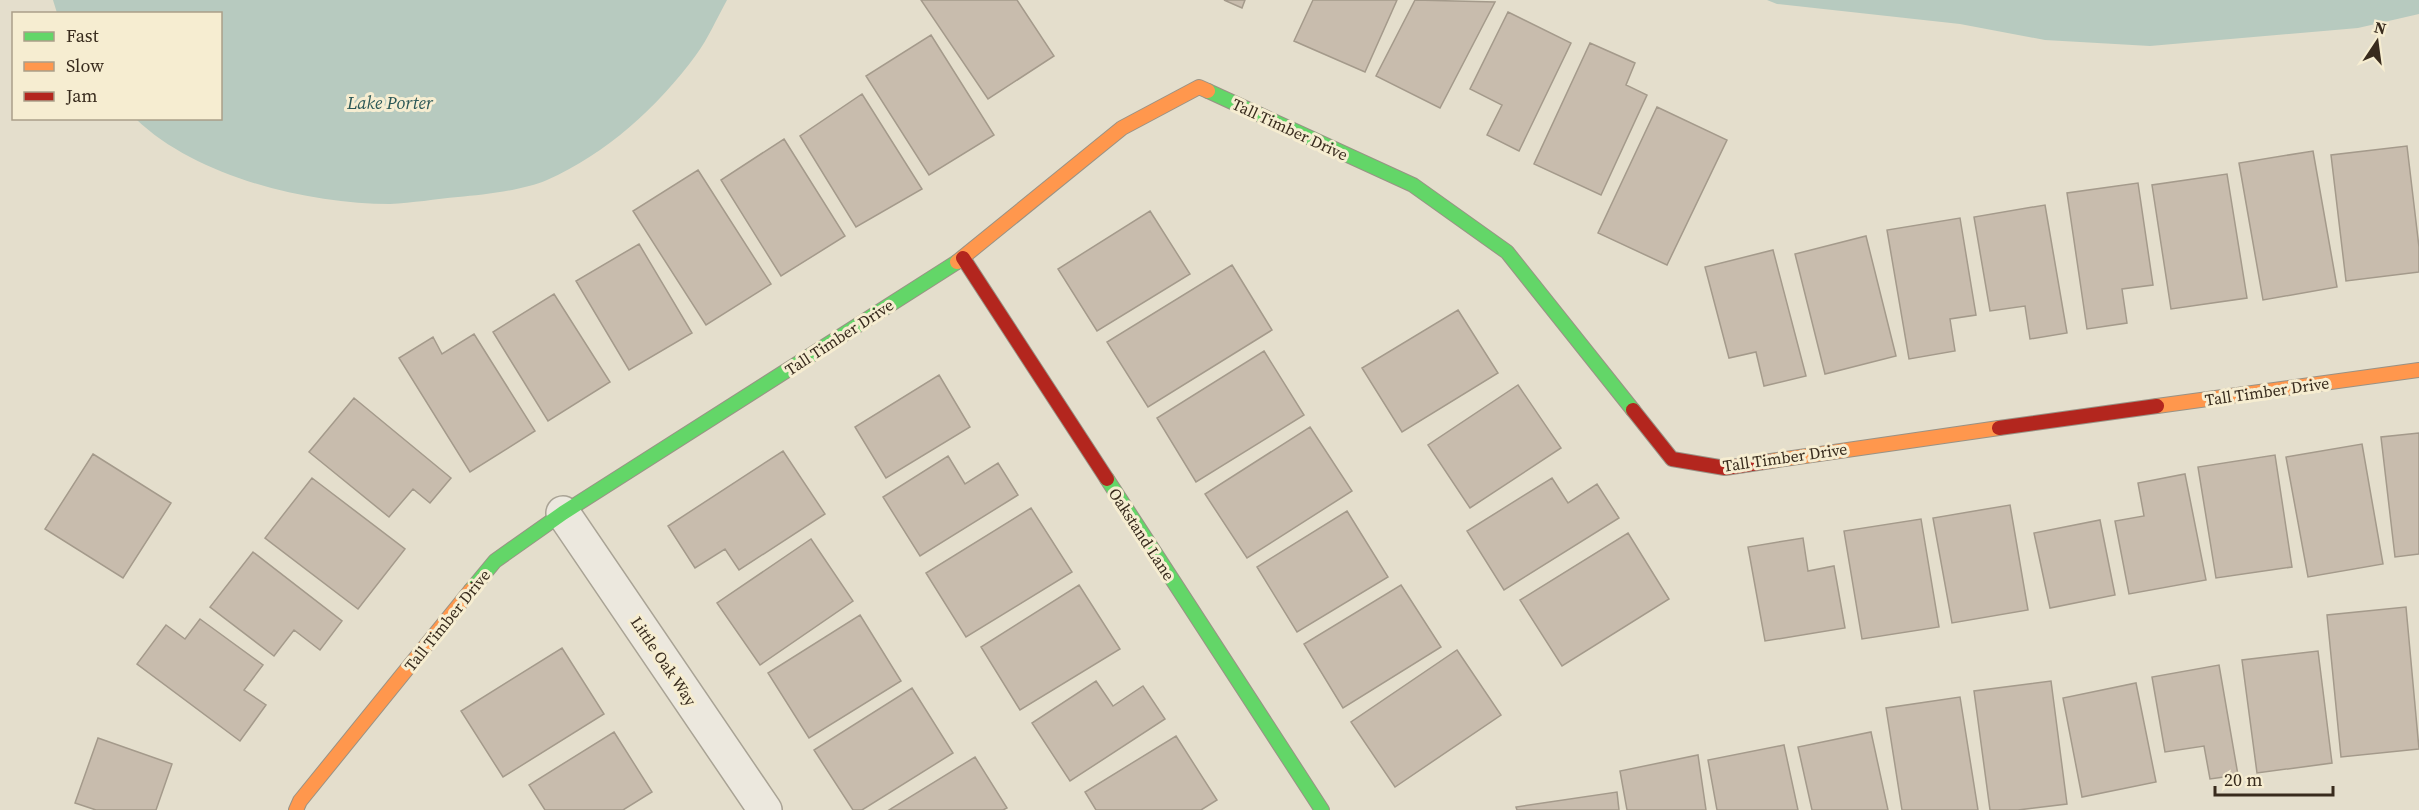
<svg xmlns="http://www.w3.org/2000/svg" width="2419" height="810" font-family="'Source Serif 4',serif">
	<rect width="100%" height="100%" fill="#e4decc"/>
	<path fill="#b7cabf" d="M53,0H727C717,18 708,39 696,55C658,107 606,154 547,180C524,190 484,195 458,197C436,199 412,203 390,204C308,204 196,177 136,119L220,118V14L57,13Z
		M1767,0H2419V14L2358,28L2150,46L2045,40L1960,24L1777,4Z"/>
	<path fill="#c8bcad" stroke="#a49a8b" stroke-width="1.5" d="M921,0H1017L1054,56L988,99Z
		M1224,0H1245L1242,8Z
		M1313,0H1397L1365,72L1294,41Z
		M1415,0L1495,2L1440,108L1376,76Z
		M1508,12L1571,43L1519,151L1487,135L1502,105L1470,89Z
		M931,35L994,135L929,175L866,76Z
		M1590,43L1635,63L1626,85L1647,95L1601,195L1534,164Z
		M862,94L922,189L856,227L800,136Z
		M1657,107L1727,140L1667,265L1598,233Z
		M784,139L845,236L781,276L721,180Z
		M2407,146L2419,247V272L2346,281L2331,155Z
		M2313,151L2337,287L2263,300L2239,163Z
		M698,170L771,284L706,325L633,211Z
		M2227,174L2247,298L2171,309L2152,185Z
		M2138,183L2153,285L2122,289L2127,323L2087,329L2067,193Z
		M2045,205L2067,333L2030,339L2025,306L1990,311L1974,217Z
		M1150,211L1190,274L1097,331L1058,269Z
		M1960,218L1976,315L1950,319L1955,351L1909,359L1887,230Z
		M1866,236L1896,356L1825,374L1795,254Z
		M639,244L692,333L629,370L576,281Z
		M1773,250L1806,376L1764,386L1756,352L1729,358L1705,267Z
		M1232,265L1272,330L1148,407L1107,342Z
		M554,294L610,382L548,421L493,332Z
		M1458,310L1498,373L1402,432L1362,368Z
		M474,334L535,431L470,472L399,358L433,337L442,354Z
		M1264,351L1304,415L1196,482L1157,418Z
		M939,375L970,427L886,478L855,427Z
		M1518,385L1561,448L1470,508L1428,445Z
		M354,398L451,478L430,503L413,489L389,517L309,452Z
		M1310,427L1352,491L1247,558L1205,494Z
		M2419,433V554L2395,557L2381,437Z
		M2362,444L2383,564L2308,577L2286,457Z
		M783,451L825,514L739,570L725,549L695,568L668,526Z
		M93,454L171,503L123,578L45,529Z
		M2275,455L2292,567L2216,578L2198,467Z
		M948,456L965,484L998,463L1018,495L920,556L883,497Z
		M2185,474L2206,580L2129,594L2115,521L2144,516L2138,483Z
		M312,478L405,549L358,609L265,538Z
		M1552,478L1568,503L1597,484L1619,518L1504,590L1467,531Z
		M2010,505L2028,610L1952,623L1933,518Z
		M1031,508L1072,572L966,637L926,573Z
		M1347,511L1388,577L1297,632L1257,567Z
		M1921,519L1939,627L1862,639L1844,531Z
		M2100,520L2115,595L2050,608L2034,533Z
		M1628,533L1669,599L1562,666L1520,600Z
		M1803,538L1808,571L1834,566L1845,628L1765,641L1748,547Z
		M811,539L853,601L760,665L717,603Z
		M253,552L342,621L320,650L294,630L274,656L210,607Z
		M1079,585L1120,649L1020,710L981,647Z
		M1401,585L1441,647L1343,708L1304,644Z
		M2406,607L2419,749L2341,757L2327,615Z
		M860,615L901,681L809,738L768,673Z
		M200,619L263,665L244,690L266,705L240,741L137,664L166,625L185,639Z
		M562,648L604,714L503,777L461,711Z
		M1457,650L1501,715L1395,787L1351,722Z
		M2318,651L2332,763L2257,773L2242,660Z
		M2219,665L2238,775L2210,779L2204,746L2165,752L2152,677Z
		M1096,681L1113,706L1143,686L1165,719L1070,781L1032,723Z
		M2051,681L2067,804L2018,810H1990L1974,691Z
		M2136,683L2156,782L2082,797L2063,698Z
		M912,688L953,753L862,810H853L814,750Z
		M1960,697L1978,810H1902L1886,708Z
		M614,732L652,792L623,810H545L529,785Z
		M1871,732L1888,810H1812L1798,747Z
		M1176,736L1217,800L1201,810H1096L1085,792Z
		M98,738L172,764L156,810H96L75,803Z
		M1784,745L1798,810H1717L1708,760Z
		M1698,755L1706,810H1627L1620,771Z
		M975,757L1007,808L1003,810H889Z
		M1617,792L1619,810H1517L1516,807Z"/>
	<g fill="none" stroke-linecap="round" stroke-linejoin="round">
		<defs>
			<path id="street" d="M563,513L765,810"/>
			<path id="fast" d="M1208,91L1413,185L1507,252L1633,410
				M1107,479L1322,810
				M471,590L495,561L563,513L957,262"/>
			<path id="slow" d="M957,262L1122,128L1199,87L1208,91
				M2157,406L2419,370
				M1771,461L1999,428
				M296,810L300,801L471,590"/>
			<path id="jam" d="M963,258L1107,479
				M1633,410L1672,459L1725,468L1771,461
				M1999,428L2157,406"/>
		</defs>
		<use href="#street" stroke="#a9a395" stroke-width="36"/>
		<use href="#fast" stroke="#999285" stroke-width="16"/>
		<use href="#slow" stroke="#999285" stroke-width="16"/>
		<use href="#jam" stroke="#999285" stroke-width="16"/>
		<use href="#street" stroke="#ece8de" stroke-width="33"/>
		<use href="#fast" stroke="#63d668" stroke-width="14"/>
		<use href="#slow" stroke="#ff974d" stroke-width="14"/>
		<use href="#jam" stroke="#b3261e" stroke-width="14"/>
	</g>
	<g text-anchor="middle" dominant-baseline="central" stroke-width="6" stroke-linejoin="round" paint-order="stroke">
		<g font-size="16" fill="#382b1d" stroke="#f6edd1">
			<text transform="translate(1290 129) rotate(25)">Tall Timber Drive</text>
			<text transform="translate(839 337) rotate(-33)">Tall Timber Drive</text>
			<text transform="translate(2267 391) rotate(-8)">Tall Timber Drive</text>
			<text transform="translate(1785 457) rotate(-8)">Tall Timber Drive</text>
			<text transform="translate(1142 534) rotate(57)">Oakstand Lane</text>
			<text transform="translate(447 620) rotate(-51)">Tall Timber Drive</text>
			<text transform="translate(664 661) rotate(56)">Little Oak Way</text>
		</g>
		<g font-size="18" font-style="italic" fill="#2c5857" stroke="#f6edd1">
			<text x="390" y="102">Lake Porter</text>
		</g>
	</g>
	<rect x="12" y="12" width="210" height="108" fill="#f6edd1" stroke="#aa9f89" stroke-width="1.5"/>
	<rect x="24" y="32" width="30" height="9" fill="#63d668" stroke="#aa9f89" stroke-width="1.5"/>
	<text x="66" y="42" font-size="18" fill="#382b1d">Fast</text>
	<rect x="24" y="62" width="30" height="9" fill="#ff974d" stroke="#aa9f89" stroke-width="1.5"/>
	<text x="66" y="72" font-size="18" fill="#382b1d">Slow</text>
	<rect x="24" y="92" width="30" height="9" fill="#b3261e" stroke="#aa9f89" stroke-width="1.5"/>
	<text x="66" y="102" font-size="18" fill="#382b1d">Jam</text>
	<g transform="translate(2377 42) rotate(13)" stroke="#f6edd1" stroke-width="4.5" paint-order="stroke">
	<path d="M0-4.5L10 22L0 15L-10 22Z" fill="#382b1d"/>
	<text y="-9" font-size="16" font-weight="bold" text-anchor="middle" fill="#382b1d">N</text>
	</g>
	<path d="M2215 786v9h118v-9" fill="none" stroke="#382b1d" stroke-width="3"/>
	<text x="2224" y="786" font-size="18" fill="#382b1d" stroke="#f6edd1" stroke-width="4.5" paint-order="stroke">20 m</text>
</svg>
